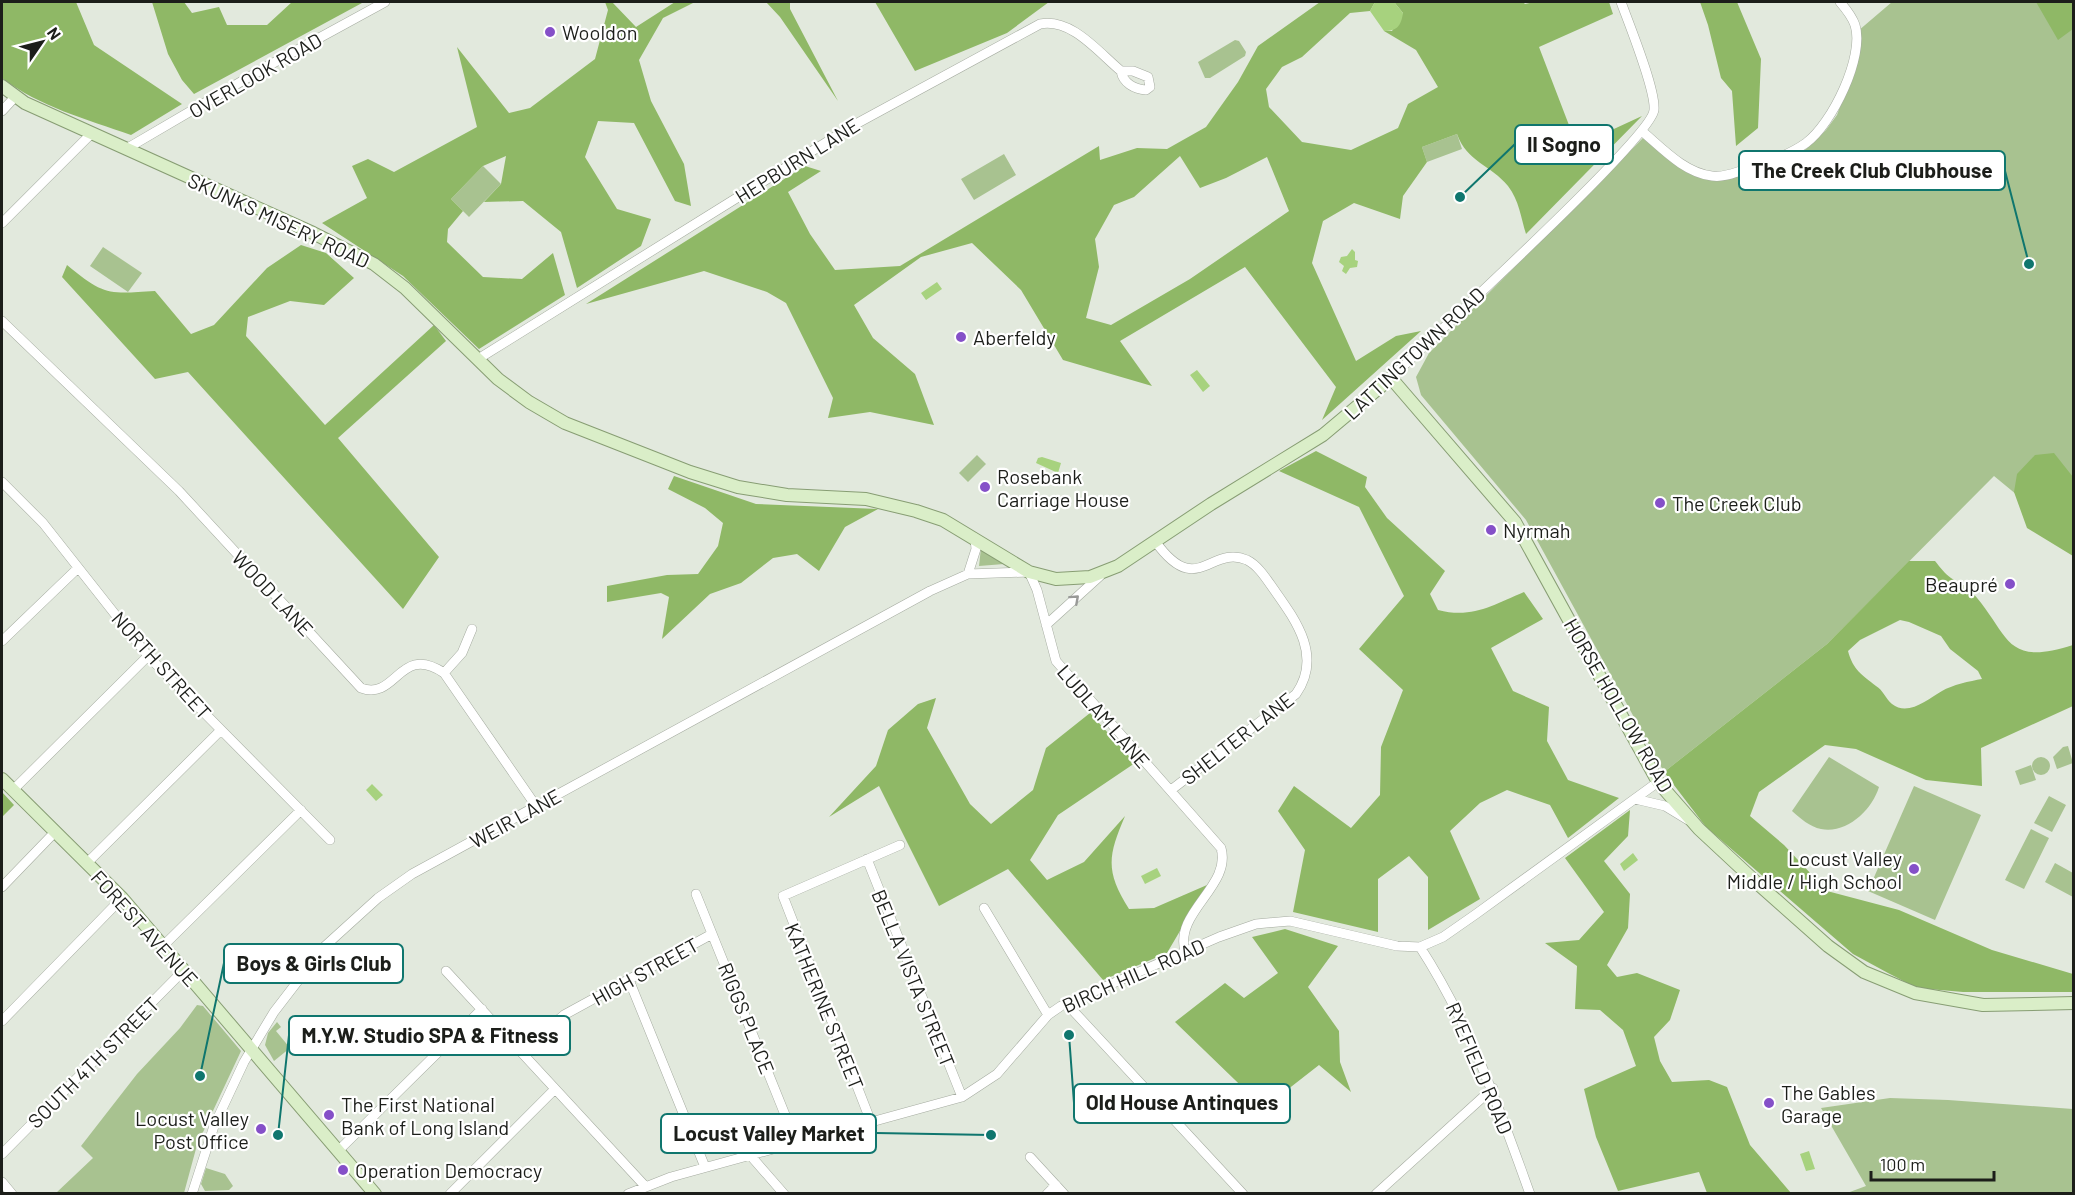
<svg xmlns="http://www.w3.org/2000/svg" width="2075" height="1195" font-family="Barlow,sans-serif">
	<rect width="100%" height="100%" fill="#e2e9dd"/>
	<path fill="#a8c290" d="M1892,2H2073V541L1994,476L1827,644L1664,772L1526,520L1421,395L1416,377L1429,353L1645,136L1675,162L1724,179L1781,162L1806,149L1826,130L1837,115L1849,82L1858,31Z
		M1235,40L1239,41L1246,52L1245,56L1210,78H1205L1198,62Z
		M1457,134L1462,149L1427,162L1422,147Z
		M1004,154L1016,175L974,200L961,179Z
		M483,166L501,184L469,217L451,199Z
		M103,247L142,273L128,292L90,266Z
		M977,455L986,464L968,482L959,473Z
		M981,548L1004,564L979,566Z
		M2068,746L2073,763L2057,769L2053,757L2063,747Z
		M2032 766a9 9 0 1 1 18 0a9 9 0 1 1-18 0Z
		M1829,757L1879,787C1872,810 1847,834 1821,829C1810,827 1800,818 1792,811Z
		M2031,765L2036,780L2020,785L2015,771Z
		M1914,786L1981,815L1935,920L1868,891Z
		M2049,796L2066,805L2052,832L2034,823Z
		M2031,829L2049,838L2024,889L2005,880Z
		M2055,863L2073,873V897L2045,882Z
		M197,1005L203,1006L241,1051L197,1145L184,1193H56L93,1158L81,1146L137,1074L180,1028Z
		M277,1022L281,1027L276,1031L290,1048L274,1061L265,1045L268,1033Z
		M1890,1098L1948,1100L2073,1109V1193H1847L1866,1186L1821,1108Z
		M206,1168L225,1174L233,1186L229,1190L205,1191L201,1184Z"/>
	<path fill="#8fb866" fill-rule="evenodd" d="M2,2H76L94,45L182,104L131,135C86,119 40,107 2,78Z
		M152,2H184L192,13L219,7L227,25H267L292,2L362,3L194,94L182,80L168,54Z
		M605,2H612L636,27L675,2H695L663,18L639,60L651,101L684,164L691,206L675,201L634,123L598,121L585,157L617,209L651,219L641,246L577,288L561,232L523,201L484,202L501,184L506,156L483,166L451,199L463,211L448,229L447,242L483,277L522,279L553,253L565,295L479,349L403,276L322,223L367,198L352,166L368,159L394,172L477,127L457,47L509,113L530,108L595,59L608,10Z
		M766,2H790V9L838,101L780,17Z
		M875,2H1049L1007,33L915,71Z
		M1320,2H1375L1370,11L1350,13L1302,57L1282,67L1266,89L1269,107L1302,142L1351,150L1398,128L1408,104L1438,87L1416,50L1384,31H1392L1403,13L1394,2H1523L1525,4L1534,2H1609L1613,14L1539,47L1577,146L1642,116L1526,234C1521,218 1519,200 1508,186C1491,165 1467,162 1457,134L1422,147L1427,162L1403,196L1400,219L1354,203L1323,221L1312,263L1356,361L1396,336L1421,331L1322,420L1336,387L1245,267L1120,341L1152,386L1063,360L1021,290L972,243L921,257L854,305L873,338L915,374L934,425L870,412L828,418L833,398L786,303L767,292L704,271L586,304L805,166L821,171L788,192L810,234L835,270L900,266L1099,146L1100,160L1137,148L1167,149L1206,127L1238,82L1258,46ZM1180,156L1200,188L1226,178L1267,157L1289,211L1190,279L1111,325L1086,318L1099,267L1095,239L1114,205L1134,197Z
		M1700,2H1737L1761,59L1758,128L1736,146L1732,91L1721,78L1708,25Z
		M2036,2H2073V29L2058,40Z
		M301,245L326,253L354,278L324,305L290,301L248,317L246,336L325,425L434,325L446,341L338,438L439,557L403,609L188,372L155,379L62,277L67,265C104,296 109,294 155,291L191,334L214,325L267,268Z
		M1316,451L1367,477L1365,487L1387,518L1445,571L1430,594L1438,610C1472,619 1493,605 1524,592L1543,619L1491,648L1513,691L1549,707L1547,741L1568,780L1619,798L1568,838L1550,805L1507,790L1480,803L1450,831L1480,899L1428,930V877L1409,856L1378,879V932L1293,912L1305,850L1278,811L1294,786L1351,828L1380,795L1381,747L1403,690L1359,649L1404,596L1359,507L1279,471Z
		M2054,453L2073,477V556L2027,528L2014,492L2017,474L2035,455Z
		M674,476L756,504L878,509L845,527L819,571L797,554L773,558L741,583L710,594L662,639L669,597L661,593L607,602V586L667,575L698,574L718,546L723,523L705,508L668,489Z
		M1909,561H1935C1940,567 1945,574 1951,578C1958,583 1966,585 1971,591C2010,633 2002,668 2073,645V706L1981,748L1982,786L1926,780L1856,749L1825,745L1759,792L1750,816L1784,845L1827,891L1899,910L1992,950L2073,974V992H1963L1917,988L1888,973L1853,954L1706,827L1664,772L1827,644ZM1900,620L1909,622L1941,636L1950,649L1978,671L1982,679C1970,681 1952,685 1942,691C1928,699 1908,717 1892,704C1886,699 1883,690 1876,686C1862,675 1853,670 1848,651L1860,640Z
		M936,698L927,728L970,804L991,824L1033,790L1046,748L1090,713L1135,763L1058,815L1030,860L1047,880L1084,862L1125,816C1108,856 1105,871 1129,909L1154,908L1207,885L1167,953L1103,980L1008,869L939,906L879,786L829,817L876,766L888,730L918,704Z
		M2,792L14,805L2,817Z
		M1630,810L1628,836L1604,861L1630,894L1628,928L1607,965L1617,977L1637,973L1680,990L1670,1020L1654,1037L1660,1061L1672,1082L1709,1080L1727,1087L1750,1145L1791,1193H1707L1699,1172L1618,1191L1596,1137L1584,1089L1636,1066L1623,1030L1600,1010L1575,1009L1577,966L1545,943L1579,940L1604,912L1565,858Z
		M1285,929L1338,946L1308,987L1339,1031L1340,1062L1351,1092L1319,1065L1264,1108L1175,1022L1225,983L1244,998L1278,973L1252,937Z"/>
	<path fill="#a7d27e" d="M1375,2H1394L1403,13C1401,26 1397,31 1384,31L1370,11Z
		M1352,249L1355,252V260L1358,261L1357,267L1350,268L1346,274L1342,271L1344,266L1339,262L1341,257L1347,256Z
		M937,282L942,289L926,300L921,293Z
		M1197,370L1210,386L1203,392L1190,375Z
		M1042,457L1061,463L1058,473L1036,463L1038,458Z
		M372,784L383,795L376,801L366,790Z
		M1633,853L1638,860L1624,871L1620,864Z
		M1157,868L1161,876L1145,884L1141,876Z
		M1809,1151L1815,1169L1806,1171L1800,1154Z"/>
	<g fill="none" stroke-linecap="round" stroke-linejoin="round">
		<defs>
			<path id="minor" d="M2,111L15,97
				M1643,132C1663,149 1685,173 1712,176C1724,178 1736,172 1747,169C1767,163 1789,155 1806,143C1832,124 1865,56 1855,25C1852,16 1846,9 1840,2
				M126,149L266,67L385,2
				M2,223L91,134
				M2,321L179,491L361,688C397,701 399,643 444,673L536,806
				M478,359L854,125L1040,24C1072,18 1098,52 1121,71H1133L1148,77L1150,87L1146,90C1134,89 1123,83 1121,71
				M1391,378C1426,342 1652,138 1654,110C1656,90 1629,24 1621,2
				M2,482L43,523L148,656L330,840
				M1155,541C1197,600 1210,544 1247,560C1259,566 1267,580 1275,591C1297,622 1322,657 1296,694L1171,790
				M968,574L976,549L975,538
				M1046,625L1100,576
				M2,641L78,568
				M444,673L462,653L472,629
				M13,790L148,656
				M1635,799L1665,806L1688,820
				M867,859L962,1097
				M87,863L221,730
				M2,887L55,832
				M696,894L796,1142
				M984,908L1048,1015
				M163,946L301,810
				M1420,947C1470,1024 1499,1108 1530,1194
				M446,971L645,1186
				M629,980L705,1167
				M1066,1003L1243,1194
				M2,1021L122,898
				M521,1051L564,1015L712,934
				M871,1122L783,896L900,845
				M338,1151L482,1009
				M2,1154L184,970
				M750,1155L784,1194
				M1030,1157L1064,1194
				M2,1182L12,1194
				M192,1194L214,1126L244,1062L274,1012L324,947L378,898L412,874L930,591L968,574L1029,572L1037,590L1056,661L1221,848C1232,886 1174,912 1185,951
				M450,1194L555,1089
				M628,1194L671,1177L962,1097L997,1074L1048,1015L1061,1006L1219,937L1256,924L1290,921L1397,946L1420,947L1443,937L1476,914L1658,782
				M1047,1194L1056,1185
				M1376,1194L1493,1088"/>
			<path id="major" d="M2,86L25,103L313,233L374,264L405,288L498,379L529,402L565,423L690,472L738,487L787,495L866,499L916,511L943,520L1029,572L1056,579L1090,577L1118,566L1211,504L1323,435L1391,378L1515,522L1658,782L1699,829L1757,883L1828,946L1864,972L1915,993L1983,1005L2074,1003
				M2,779L122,898L375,1194"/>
		</defs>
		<use href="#minor" stroke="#a5aba0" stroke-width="10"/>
		<use href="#major" stroke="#879d73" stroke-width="14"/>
		<use href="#minor" stroke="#fff" stroke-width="9"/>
		<use href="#major" stroke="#daeec8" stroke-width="12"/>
	</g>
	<defs><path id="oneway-chevron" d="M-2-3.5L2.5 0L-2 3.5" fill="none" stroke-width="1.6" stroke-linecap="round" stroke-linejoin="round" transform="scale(1.5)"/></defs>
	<use stroke="#999a98" href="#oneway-chevron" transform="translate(1075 599) rotate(-42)"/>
	<g fill="#8550c8" stroke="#fff" stroke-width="2">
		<circle cx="550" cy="32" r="6"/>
		<circle cx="961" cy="337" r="6"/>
		<circle cx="985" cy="487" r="6"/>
		<circle cx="1660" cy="503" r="6"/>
		<circle cx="1491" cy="530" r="6"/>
		<circle cx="2010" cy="584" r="6"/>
		<circle cx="1914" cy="869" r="6"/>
		<circle cx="1769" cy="1103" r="6"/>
		<circle cx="329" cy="1115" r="6"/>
		<circle cx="261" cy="1129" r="6"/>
		<circle cx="343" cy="1170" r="6"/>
	</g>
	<g text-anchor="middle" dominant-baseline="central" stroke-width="4.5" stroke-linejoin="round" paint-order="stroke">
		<g font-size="20" fill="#1c1e1a" stroke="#fff" text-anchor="start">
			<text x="562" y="32">Wooldon</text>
			<text x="973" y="337">Aberfeldy</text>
			<text x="997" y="476">Rosebank<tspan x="997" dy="23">Carriage House</tspan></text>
			<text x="1672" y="503">The Creek Club</text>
			<text x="1503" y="530">Nyrmah</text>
			<text x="1998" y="584" text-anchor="end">Beaupré</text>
			<text x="1902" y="858" text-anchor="end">Locust Valley<tspan x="1902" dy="23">Middle / High School</tspan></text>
			<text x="1781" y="1092">The Gables<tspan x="1781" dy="23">Garage</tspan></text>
			<text x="341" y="1104">The First National<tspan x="341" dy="23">Bank of Long Island</tspan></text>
			<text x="249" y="1118" text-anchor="end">Locust Valley<tspan x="249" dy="23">Post Office</tspan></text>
			<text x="355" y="1170">Operation Democracy</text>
		</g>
		<g font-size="20" fill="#1c1e1a" stroke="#fff">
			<text transform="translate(255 75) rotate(-30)">OVERLOOK ROAD</text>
			<text transform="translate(797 160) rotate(-32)">HEPBURN LANE</text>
			<text transform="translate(279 220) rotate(25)">SKUNKS MISERY ROAD</text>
			<text transform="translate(1414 353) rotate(-43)">LATTINGTOWN ROAD</text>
			<text transform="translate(273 593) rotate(47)">WOOD LANE</text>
			<text transform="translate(162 665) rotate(48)">NORTH STREET</text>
			<text transform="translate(1619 705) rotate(60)">HORSE HOLLOW ROAD</text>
			<text transform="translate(1104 716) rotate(49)">LUDLAM LANE</text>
			<text transform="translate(1237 738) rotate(-38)">SHELTER LANE</text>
			<text transform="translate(515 818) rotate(-29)">WEIR LANE</text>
			<text transform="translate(145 928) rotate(48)">FOREST AVENUE</text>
			<text transform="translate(645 971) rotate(-29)">HIGH STREET</text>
			<text transform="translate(1133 975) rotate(-24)">BIRCH HILL ROAD</text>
			<text transform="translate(914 978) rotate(68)">BELLA VISTA STREET</text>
			<text transform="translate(825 1006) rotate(68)">KATHERINE STREET</text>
			<text transform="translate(747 1018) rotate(68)">RIGGS PLACE</text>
			<text transform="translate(93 1062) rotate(-45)">SOUTH 4TH STREET</text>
			<text transform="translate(1480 1068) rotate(67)">RYEFIELD ROAD</text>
		</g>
	</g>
	<path fill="none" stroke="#0f766e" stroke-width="2" d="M1460 197L1515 144M2029 264L2005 171M200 1076L224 963M278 1135L289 1035M1069 1035L1074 1103M991 1135L876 1133"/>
	<g fill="#0f766e" stroke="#fff" stroke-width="2">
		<circle cx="1460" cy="197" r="6"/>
		<circle cx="2029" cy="264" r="6"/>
		<circle cx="200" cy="1076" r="6"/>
		<circle cx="278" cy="1135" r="6"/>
		<circle cx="1069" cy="1035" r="6"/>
		<circle cx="991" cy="1135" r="6"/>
	</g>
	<g fill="#fff" stroke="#0f766e" stroke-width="2">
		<rect x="1515" y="125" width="98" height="39" rx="6"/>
		<rect x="1739" y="151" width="266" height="39" rx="6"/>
		<rect x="224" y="944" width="179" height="39" rx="6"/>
		<rect x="289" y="1016" width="281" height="39" rx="6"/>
		<rect x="1074" y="1084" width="216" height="39" rx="6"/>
		<rect x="661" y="1114" width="215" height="39" rx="6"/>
	</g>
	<g font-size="21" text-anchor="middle" font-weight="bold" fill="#1c1e1a">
		<text x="1564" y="152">Il Sogno</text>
		<text x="1872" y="178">The Creek Club Clubhouse</text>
		<text x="314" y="971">Boys &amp; Girls Club</text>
		<text x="430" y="1043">M.Y.W. Studio SPA &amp; Fitness</text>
		<text x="1182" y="1110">Old House Antinques</text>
		<text x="769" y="1141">Locust Valley Market</text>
	</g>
	<rect width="2075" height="1195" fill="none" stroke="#1c1e1a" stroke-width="6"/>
	<g transform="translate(42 42) rotate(55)" stroke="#ffffff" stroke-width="4.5" paint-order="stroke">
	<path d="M0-4.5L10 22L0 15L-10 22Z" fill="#1c1e1a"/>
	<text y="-9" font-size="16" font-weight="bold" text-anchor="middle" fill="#1c1e1a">N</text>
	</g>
	<path d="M1871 1171v9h123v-9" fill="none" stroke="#1c1e1a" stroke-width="3"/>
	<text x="1880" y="1171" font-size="18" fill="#1c1e1a" stroke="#ffffff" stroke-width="4.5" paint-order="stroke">100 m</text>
</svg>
